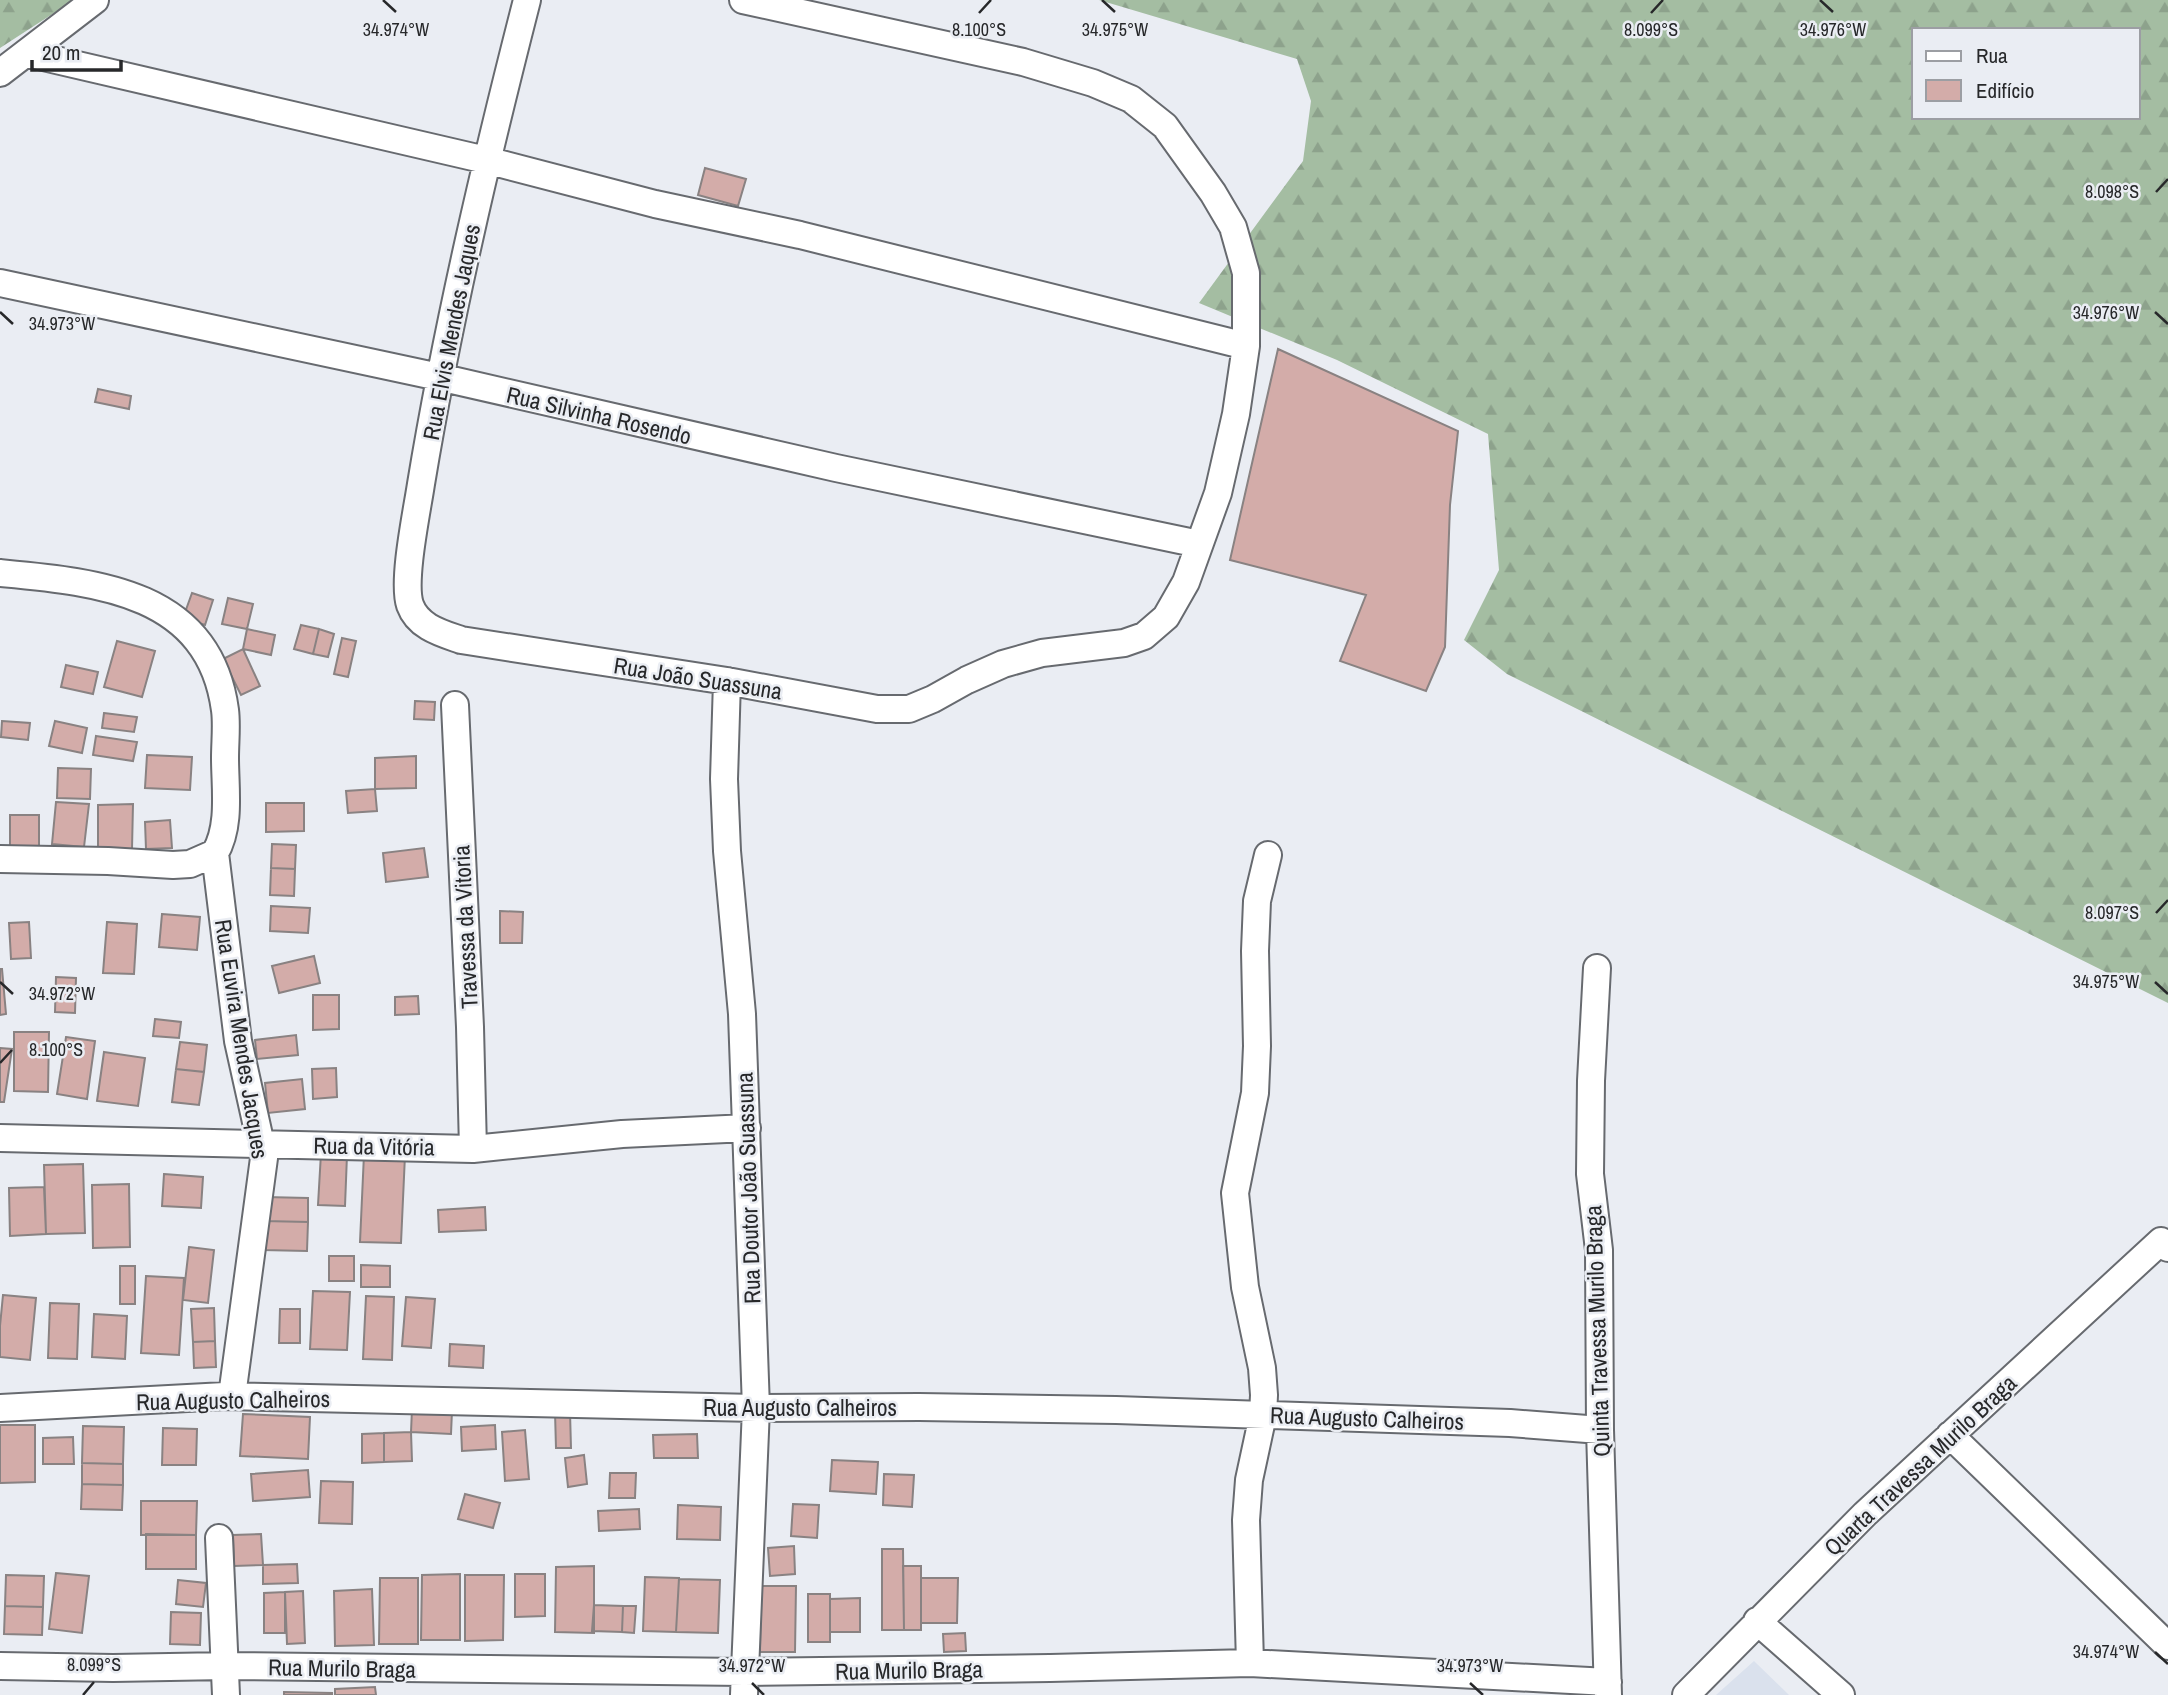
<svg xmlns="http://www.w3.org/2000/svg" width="2168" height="1695" font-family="'Archivo Narrow',sans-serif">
	<defs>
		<pattern id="forest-firs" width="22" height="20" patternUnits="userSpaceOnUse" patternTransform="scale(1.75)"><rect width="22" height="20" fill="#a4bda2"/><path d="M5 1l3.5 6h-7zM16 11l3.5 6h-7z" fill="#8da28c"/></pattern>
	</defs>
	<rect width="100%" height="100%" fill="#eaedf3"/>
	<path fill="#dae1ed" d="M1754,1661L1789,1695H1716Z"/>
	<path fill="url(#forest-firs)" fill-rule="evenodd" d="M0,0H74L0,48Z
		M1099,0H2168V1003L1507,674L1464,640L1499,570L1488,434L1337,360L1199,303L1303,161L1311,101L1297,59ZM1914,30H2138V117H1914Z"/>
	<path fill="#d3aca9" stroke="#898282" stroke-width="2" d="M705,168L746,179L738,206L698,195Z
		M1278,349L1458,431L1450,505L1445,647L1426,691L1340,661L1366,595L1230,560Z
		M98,389L131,396L129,409L95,402Z
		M192,593L213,600L205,625L183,618Z
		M228,598L253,604L247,629L222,624Z
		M301,625L319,629L313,654L294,649Z
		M247,629L275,635L271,655L243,649Z
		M319,629L334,634L328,657L313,654Z
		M342,638L356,641L348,677L334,674Z
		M117,641L155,651L142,697L104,687Z
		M243,649L260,686L241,695L223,659Z
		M66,665L98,672L93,694L61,687Z
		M415,701L435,702L434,720L414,719Z
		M104,713L137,717L134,732L102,728Z
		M2,721L30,723L28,740L1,737Z
		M55,721L87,728L82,753L49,746Z
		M96,736L137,742L133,761L93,755Z
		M147,755L192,757L190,790L145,788Z
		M416,756V788L375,789V758Z
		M58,768L91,769L90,799L57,798Z
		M375,789L377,811L348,813L346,791Z
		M56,802L89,804L84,847L52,844Z
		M266,803H304V831L266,832Z
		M133,804L132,849H98V805Z
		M10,815H39V850H10Z
		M170,820L172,848L146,849L145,822Z
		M272,844L296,845L295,869L271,868Z
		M424,848L428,877L386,882L383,853Z
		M271,868L295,869L294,896L270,895Z
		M271,906L310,908L308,933L270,931Z
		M500,911L523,912L522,943H500Z
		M162,914L200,917L197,950L159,947Z
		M29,922L31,958L11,959L9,923Z
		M107,922L137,924L134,974L103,973Z
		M314,956L320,983L279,993L272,966Z
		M0,969H2L6,1014L0,1015Z
		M56,977L76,978L75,1013L55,1012Z
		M313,995H339V1029L313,1030Z
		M418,996L419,1014L395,1015V997Z
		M155,1019L181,1022L179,1038L153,1036Z
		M14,1032H49L48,1092L14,1091Z
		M296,1035L298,1055L257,1059L255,1040Z
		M66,1037L95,1041L87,1099L57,1094Z
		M180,1042L207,1045L204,1072L176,1069Z
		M0,1048L12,1049L4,1102H0Z
		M104,1052L145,1058L138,1106L97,1101Z
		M336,1068L337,1097L313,1099L312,1069Z
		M176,1069L204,1072L199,1105L172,1102Z
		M302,1079L305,1109L268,1113L265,1083Z
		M321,1153L347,1155L345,1206L318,1205Z
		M364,1154L405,1155L401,1243L360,1242Z
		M83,1164L85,1233L46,1234L44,1165Z
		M164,1174L203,1177L201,1208L162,1206Z
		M129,1184L130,1247L93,1248L92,1185Z
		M44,1187L46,1234L10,1236L9,1188Z
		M265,1197L308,1198V1222L264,1221Z
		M485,1207L486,1230L439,1232L438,1210Z
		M264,1221L308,1222L307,1251L263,1250Z
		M189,1247L214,1250L208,1303L183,1300Z
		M329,1256H354V1281H329Z
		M361,1265L390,1266V1287H361Z
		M120,1266H135V1304H120Z
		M146,1276L184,1278L179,1355L141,1353Z
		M313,1291L350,1292L347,1350L310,1349Z
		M3,1295L36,1298L30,1360L0,1357V1326Z
		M366,1296L394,1297L392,1360L363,1359Z
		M406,1297L435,1299L431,1348L402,1346Z
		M50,1303L79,1304L77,1359L48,1358Z
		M214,1308L215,1341L193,1342L191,1309Z
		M280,1309H300V1343H279Z
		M94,1314L127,1316L125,1359L92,1357Z
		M215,1341L216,1367L194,1368L193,1342Z
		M450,1344L484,1346L483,1368L449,1366Z
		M412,1409L452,1411L451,1434L411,1432Z
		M555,1412H570L571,1448H556Z
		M243,1414L310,1417L308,1459L240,1456Z
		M0,1425H35V1482L0,1483Z
		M495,1425L496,1449L462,1451L461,1427Z
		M83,1426L124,1427L123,1464L82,1463Z
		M163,1428L197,1429L196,1465H162Z
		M525,1430L529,1479L505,1481L502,1432Z
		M411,1432L412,1461L384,1462V1433Z
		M384,1433V1462L362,1463V1434Z
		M697,1434L698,1458H654L653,1435Z
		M73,1437L74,1464H43V1438Z
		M584,1455L587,1484L568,1487L565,1458Z
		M832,1460L878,1462L876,1494L830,1491Z
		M82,1463L123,1464V1485L82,1484Z
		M308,1470L310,1497L253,1501L251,1474Z
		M610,1473H636L635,1498H609Z
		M884,1474L914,1475L912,1507L883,1505Z
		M321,1481L353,1482L352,1524L319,1523Z
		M82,1484L123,1485L122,1510L81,1509Z
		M465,1494L500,1503L493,1528L458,1519Z
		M141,1501H197L196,1535H141Z
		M793,1504L819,1505L817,1538L791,1536Z
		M678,1505L721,1507L720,1540L677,1539Z
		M639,1509L640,1529L599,1531L598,1511Z
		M146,1534L196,1535V1569H146Z
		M261,1534L263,1565L234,1566L233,1535Z
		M794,1546L795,1574L770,1576L768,1548Z
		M882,1549H903L904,1630H882Z
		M297,1564L298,1583L263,1584V1565Z
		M594,1566V1633L555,1632L556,1567Z
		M903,1566H921V1630H904Z
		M56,1573L89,1576L82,1633L49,1629Z
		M460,1574V1640H421L422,1575Z
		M515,1574H545V1616L515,1617Z
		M6,1575L44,1576L43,1607L5,1606Z
		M465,1575H504L503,1640L465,1641Z
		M645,1577L679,1578L676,1632L643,1631Z
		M380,1578H418V1644H379Z
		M921,1578H958L957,1623H921Z
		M679,1579L720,1580L718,1633L676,1632Z
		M178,1580L206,1583L203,1607L176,1604Z
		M761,1586H796L795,1652H760Z
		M372,1589L374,1645L335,1646L334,1591Z
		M303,1591L305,1643L287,1644L285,1592Z
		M285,1592V1633H264V1593Z
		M808,1594H830V1642H808Z
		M860,1598V1632H830V1599Z
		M594,1605L623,1606L622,1632L592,1631Z
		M5,1606L43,1607L42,1635L4,1634Z
		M623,1606H636L634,1633L622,1632Z
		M171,1612L201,1613L200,1645L170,1644Z
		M965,1633L966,1651L944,1652L943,1634Z
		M375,1687L376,1695H335V1689Z
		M284,1692L332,1693V1695H284Z"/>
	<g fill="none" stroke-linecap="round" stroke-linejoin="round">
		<defs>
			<path id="street" d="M527,0C486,160 448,321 421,484C417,511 402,581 410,605C418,627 441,633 461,640L727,681L877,709H909L933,699L967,680L1003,664L1042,653L1124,643L1144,636L1166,617L1186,582L1218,493L1236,414L1246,346V273L1233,227L1213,193L1165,126L1131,99L1093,83L1023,62L743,0
				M26,53L486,160L655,204L800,235L1246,346
				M0,73L95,0
				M0,283L439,377L836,468L1199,544
				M0,573C96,582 209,591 225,710C227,725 225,742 225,758C225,788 231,826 215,853L238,1041L264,1158L232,1396
				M727,681L724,779L727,851L742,1014L756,1408L744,1695
				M455,705L470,1027L473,1149
				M0,859L108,861L173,865L190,864L215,853
				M1597,968L1591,1081L1590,1174L1599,1250L1600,1430L1608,1695
				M0,1138L473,1149L622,1134L747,1128
				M0,1408L225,1396L756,1408L919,1407L1116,1410L1510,1423L1600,1430
				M1950,1435L2168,1646
				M219,1538L226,1695
				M1757,1621L1841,1695
				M1250,1663L1246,1520L1249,1480L1263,1415L1264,1395L1262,1368L1245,1287L1235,1193L1255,1093L1257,1046L1255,951L1257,901L1268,855
				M0,1666L113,1668L226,1666L744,1672L1050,1668L1250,1663L1608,1682
				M1686,1695L1865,1514L2161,1241L2168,1248"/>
		</defs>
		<use href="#street" stroke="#676a6f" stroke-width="30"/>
		<use href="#street" stroke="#fff" stroke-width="26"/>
	</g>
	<path fill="none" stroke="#27282a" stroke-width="2.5" d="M383,0L396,12M1102,0L1115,12M1820,0L1833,12M979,13L991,0M1651,13L1663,0M2156,192L2168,179M0,312L13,324M2155,312L2168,324M2156,913L2168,900M0,982L13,994M2155,982L2168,994M0,1063L12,1050M2155,1652L2168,1664M752,1683L764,1695M1470,1683L1483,1695M83,1695L94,1682"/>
	<g text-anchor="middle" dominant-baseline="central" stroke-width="5" stroke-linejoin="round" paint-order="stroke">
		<g font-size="23" fill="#27282a" stroke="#eaedf3">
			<text transform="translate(451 332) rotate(-79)">Rua Elvis Mendes Jaques</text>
			<text transform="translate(599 415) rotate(13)">Rua Silvinha Rosendo</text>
			<text transform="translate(698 678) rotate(9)">Rua João Suassuna</text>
			<text transform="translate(465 927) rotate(-93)">Travessa da Vitoria</text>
			<text transform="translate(242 1039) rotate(81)">Rua Euvira Mendes Jacques</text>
			<text transform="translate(374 1146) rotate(1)">Rua da Vitória</text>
			<text transform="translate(748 1188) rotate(-92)">Rua Doutor João Suassuna</text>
			<text transform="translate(1597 1331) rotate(-92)">Quinta Travessa Murilo Braga</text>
			<text transform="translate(233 1400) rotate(-1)">Rua Augusto Calheiros</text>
			<text x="800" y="1407">Rua Augusto Calheiros</text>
			<text transform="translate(1367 1418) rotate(2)">Rua Augusto Calheiros</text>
			<text transform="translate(1920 1465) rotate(-43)">Quarta Travessa Murilo Braga</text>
			<text transform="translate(342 1668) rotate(1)">Rua Murilo Braga</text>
			<text transform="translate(909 1670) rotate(-1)">Rua Murilo Braga</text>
		</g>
	</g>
	<g font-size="18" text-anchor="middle" fill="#27282a" stroke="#eaedf3" stroke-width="5" stroke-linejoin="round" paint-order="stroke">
		<text x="396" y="36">34.974°W</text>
		<text x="1115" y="36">34.975°W</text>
		<text x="1833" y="36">34.976°W</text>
		<text x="979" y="36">8.100°S</text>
		<text x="1651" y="36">8.099°S</text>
		<text x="2112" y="198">8.098°S</text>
		<text x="2106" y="319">34.976°W</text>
		<text x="62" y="330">34.973°W</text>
		<text x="2112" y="919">8.097°S</text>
		<text x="2106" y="988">34.975°W</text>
		<text x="62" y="1000">34.972°W</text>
		<text x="56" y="1056">8.100°S</text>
		<text x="2106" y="1658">34.974°W</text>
		<text x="94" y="1671">8.099°S</text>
		<text x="752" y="1672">34.972°W</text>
		<text x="1470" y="1672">34.973°W</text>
	</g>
	<rect x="1912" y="28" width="228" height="91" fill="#eaedf3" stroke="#9c9ea3" stroke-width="2"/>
	<rect x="1926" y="51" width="35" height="10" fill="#ffffff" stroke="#9c9ea3" stroke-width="2"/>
	<text x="1976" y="63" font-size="21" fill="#27282a">Rua</text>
	<rect x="1926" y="80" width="35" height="21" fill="#d3aca9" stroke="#9c9ea3" stroke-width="2"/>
	<text x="1976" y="98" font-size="21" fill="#27282a">Edifício</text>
	<path d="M32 60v10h89v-10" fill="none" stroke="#27282a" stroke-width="3.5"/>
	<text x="42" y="60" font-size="21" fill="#27282a" stroke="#eaedf3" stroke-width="5" paint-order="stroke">20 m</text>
</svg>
